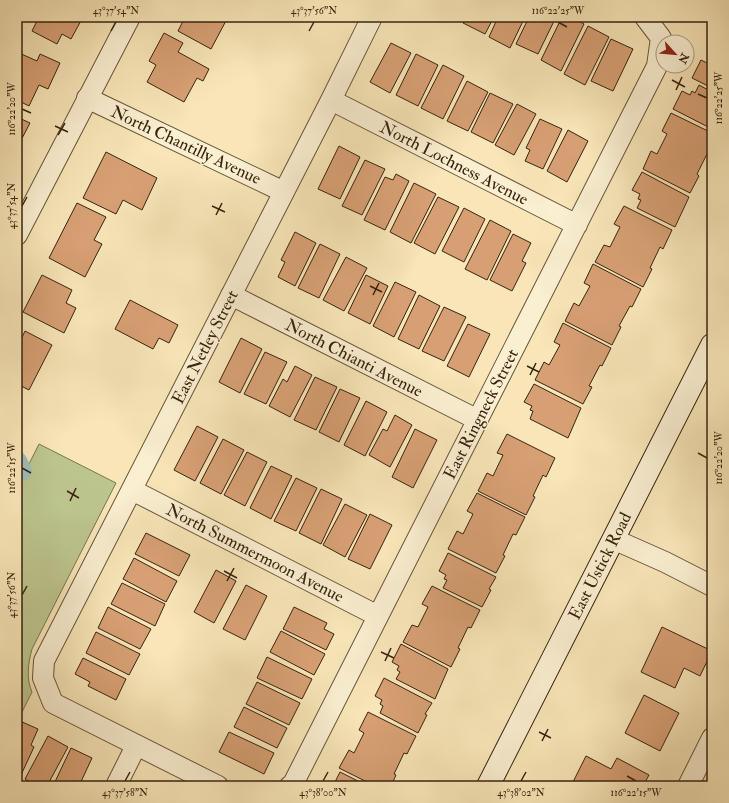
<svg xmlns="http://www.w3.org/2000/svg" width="729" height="803" font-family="'IM FELL Double Pica',serif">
	<rect width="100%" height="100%" fill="#f8e6b8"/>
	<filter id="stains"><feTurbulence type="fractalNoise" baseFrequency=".005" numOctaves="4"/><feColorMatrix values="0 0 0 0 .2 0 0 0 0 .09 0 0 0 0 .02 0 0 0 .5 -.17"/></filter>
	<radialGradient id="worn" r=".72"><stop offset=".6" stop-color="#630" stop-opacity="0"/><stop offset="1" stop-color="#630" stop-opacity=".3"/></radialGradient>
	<path fill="#bdc58f" stroke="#7a744f" d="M39,444L116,483L32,649C28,664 26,678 32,692L17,722V488Z"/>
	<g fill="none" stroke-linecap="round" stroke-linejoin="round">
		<path stroke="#9fbeb7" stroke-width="20" d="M17,461L22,471"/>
	</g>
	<path fill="#d7a074" stroke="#38230f" d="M39,17H83L71,39L62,34L57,44L32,31Z
		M185,17H228L211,49L178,31Z
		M451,17H461L460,21Z
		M466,17H494L485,34L463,23Z
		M498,17H525L510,48L489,37Z
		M529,17H556L538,54L516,44Z
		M562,17H571L584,24L561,71L541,60Z
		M588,26L609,37L585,85L564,74Z
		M164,33L183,43L178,52L209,69L203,81L197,78L184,102L147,82L156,65L149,61Z
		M611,39L633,49L613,91L591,81Z
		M391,43L411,53L390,93L370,82Z
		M17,52L37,61L40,54L60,63L48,89L39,85L29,106L17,100Z
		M712,53V88L692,78L701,60L707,63Z
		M416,54L438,65L418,106L396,95Z
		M443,65L464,76L443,119L421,108Z
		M467,81L488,92L468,131L447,121Z
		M699,85L712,92V129L673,109L682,91L690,95L692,91L695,93Z
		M490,93L513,104L493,143L471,132Z
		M517,104L536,114L514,155L495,145Z
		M671,113L712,133V151L710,155L707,154L697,174L699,176L690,193L643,169L651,151L657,154L667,134L662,131Z
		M17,117L30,123L17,148Z
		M540,119L562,129L543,169L525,161L530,150L526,148Z
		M568,130L588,141L567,182L547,171Z
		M339,146L360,157L340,199L318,189Z
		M106,152L157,178L142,210L123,200L116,214L83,198Z
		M365,160L385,169L362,215L342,206Z
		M642,172L689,197L675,227L637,208L641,200L638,199L640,194L632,190Z
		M396,174L409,181L385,230L364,220L385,177L393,180Z
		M414,183L436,194L411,243L390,232Z
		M438,197L459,207L435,254L414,243Z
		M77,203L106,217L94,240L102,244L85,277L49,258Z
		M624,206L672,230L663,249L660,247L650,268L652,269L643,287L595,262L604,245L610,247L620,227L614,224Z
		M464,208L485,219L464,262L442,251Z
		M490,220L511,231L487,280L465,269Z
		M295,232L316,243L295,286L278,277L285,262L281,260Z
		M513,234L531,243L522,261L526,263L512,291L490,280Z
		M320,244L340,254L319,298L298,288Z
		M346,257L367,268L344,311L323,300Z
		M593,264L641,289L632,307L630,306L619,326L621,327L612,345L565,321L574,303L579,306L590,286L584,283Z
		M42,275L72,290L66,303L76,308L64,333L23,312Z
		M366,275L388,286L370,324L348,313Z
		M395,282L416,292L394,337L373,326Z
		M419,295L440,306L419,349L398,339Z
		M130,300L178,325L169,343L159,338L153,349L115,329Z
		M444,307L466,317L444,361L422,351Z
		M563,323L611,348L602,366L600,365L589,386L592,387L583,404L535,380L544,362L549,365L560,345L554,342Z
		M468,324L490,334L469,377L447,366Z
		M25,331L52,345L29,390L17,384V348Z
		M241,338L262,349L240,393L219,382Z
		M265,352L287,362L266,404L244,394Z
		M295,366L312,375L290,417L269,406L283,379L287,382Z
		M315,377L337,387L316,430L294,420Z
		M534,384L581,408L568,438L530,419L533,411L530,410L532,406L524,402Z
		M340,389L360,398L339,442L319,432Z
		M366,401L387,412L365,456L344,445Z
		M395,415L412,425L390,467L369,455L383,429L387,431Z
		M197,426L218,437L195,481L174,470Z
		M415,429L437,440L413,488L392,477Z
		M507,434L555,458L546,477L543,475L533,496L535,497L526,515L478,491L487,473L493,476L503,455L497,453Z
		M223,439L244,450L221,494L200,483Z
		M247,452L267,462L245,506L224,495Z
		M271,466L292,476L271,519L250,508Z
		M296,478L317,488L296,531L274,521Z
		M321,489L342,499L321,544L299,533Z
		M477,493L525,517L516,535L513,534L503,555L505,556L496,573L448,549L457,531L463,534L473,514L467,511Z
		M345,504L367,515L345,557L323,545Z
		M370,514L392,525L370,569L348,559Z
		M146,533L190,555L179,576L135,554Z
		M448,553L496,577L489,589L491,590L482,607L443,588L447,580L444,579L446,575L439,571Z
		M134,558L177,581L166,602L123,579Z
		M216,570L236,581L214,623L194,612Z
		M122,583L165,604L155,626L111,604Z
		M246,585L267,596L245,640L223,629Z
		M432,586L480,610L471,628L468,627L458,648L460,649L451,667L403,642L412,625L418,627L428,607L422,604Z
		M108,607L151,629L140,649L98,628Z
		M294,607L327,623L324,629L334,634L326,650L283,629Z
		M662,627L712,651L700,676L684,668L675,688L641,672Z
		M281,631L325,654L314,675L270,652Z
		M96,632L140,654L129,675L86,653Z
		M401,644L448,669L435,699L396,679L400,672L397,670L399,666L392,662Z
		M267,657L312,679L302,699L257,678Z
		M83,658L126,679L116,700L88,686L90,682L75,674Z
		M384,678L432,703L425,714L427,715L418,733L380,713L383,706L380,704L382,700L375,696Z
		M257,682L300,703L289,725L246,704Z
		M644,695L679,713L660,751L625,733Z
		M244,707L287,728L277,748L234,727Z
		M368,712L416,736L407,754L404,753L394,774L396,775L391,786H375L339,768L349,750L354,753L364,733L359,730Z
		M20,721L38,729L31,745L34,747L21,775L17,773V727Z
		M229,732L274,753L264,774L219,752Z
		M48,736L68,747L47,786H37L25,779Z
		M71,748L92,758L79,786H53Z
		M586,756L611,769L617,758L649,775L643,786H571Z
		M340,772L368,786H333Z"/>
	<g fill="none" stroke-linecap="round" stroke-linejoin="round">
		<defs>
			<path id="minor" d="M87,98L284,192
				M331,100L577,225
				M17,235L130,17
				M231,295L478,420
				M132,490L378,616
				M613,539L665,562L712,586
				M116,786L136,746
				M218,786L53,703L43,678L44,661L331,100L372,17
				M290,786L293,784L657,66L661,38L645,17
				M688,786L712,738"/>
			<path id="secondary" d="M488,786L712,345"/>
		</defs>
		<use href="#minor" stroke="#685439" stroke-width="22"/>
		<use href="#secondary" stroke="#38230f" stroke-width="24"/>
		<use href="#minor" stroke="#faefd1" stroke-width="20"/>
		<use href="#secondary" stroke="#faefd1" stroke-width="22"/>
	</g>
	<path fill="none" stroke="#38230f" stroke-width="1.5" d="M558,22L567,27M111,31L116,22M309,31L314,22M672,80L685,87M676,90L682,77M698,94L707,98M22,109L31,113M55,126L68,132M58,135L65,123M22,206L27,197M212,206L225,212M216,215L222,203M370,286L382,292M373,295L379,283M527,366L539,372M530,375L536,363M698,453L707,458M22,468L31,473M67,491L79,498M70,501L76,488M224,571L237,578M227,581L234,568M22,595L27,586M381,652L394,658M385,661L391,648M539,732L551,738M542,741L548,729M627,776L636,781M125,781L130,772M323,781L328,772M521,781L526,772"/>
	<g text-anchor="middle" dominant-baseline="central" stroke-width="3" stroke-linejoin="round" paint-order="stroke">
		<g font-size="17" fill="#38230f" stroke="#faefd1">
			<text transform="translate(186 145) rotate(25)">North Chantilly Avenue</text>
			<text transform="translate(454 163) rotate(27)">North Lochness Avenue</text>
			<text transform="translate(205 347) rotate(-63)">East Netley Street</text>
			<text transform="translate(354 358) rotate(27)">North Chianti Avenue</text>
			<text transform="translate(481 414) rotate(-63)">East Ringneck Street</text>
			<text transform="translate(255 553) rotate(27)">North Summermoon Avenue</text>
			<text transform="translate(600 566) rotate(-63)">East Ustick Road</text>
		</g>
	</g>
	<rect width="729" height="803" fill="none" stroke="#f8e6b8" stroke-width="44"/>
	<g transform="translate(675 54) rotate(117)"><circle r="19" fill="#faefd1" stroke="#ac9d83"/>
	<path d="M0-3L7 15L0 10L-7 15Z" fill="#8f2418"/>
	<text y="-6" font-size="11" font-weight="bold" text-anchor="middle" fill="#38230f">N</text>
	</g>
	<rect x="22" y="22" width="685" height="759" fill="none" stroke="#38230f" stroke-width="1.5"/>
	<g font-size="10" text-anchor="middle" fill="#38230f">
		<text x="116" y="14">43°37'54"N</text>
		<text x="314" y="14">43°37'56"N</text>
		<text x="558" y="14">116°22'25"W</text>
		<text transform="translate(718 98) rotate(-90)" y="4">116°22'25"W</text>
		<text transform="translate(11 109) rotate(-90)" y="4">116°22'20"W</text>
		<text transform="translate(11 206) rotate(-90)" y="4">43°37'54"N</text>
		<text transform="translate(718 458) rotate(-90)" y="4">116°22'20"W</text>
		<text transform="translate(11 468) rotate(-90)" y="4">116°22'15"W</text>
		<text transform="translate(11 595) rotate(-90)" y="4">43°37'56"N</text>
		<text x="125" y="796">43°37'58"N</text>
		<text x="323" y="796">43°38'00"N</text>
		<text x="521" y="796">43°38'02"N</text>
		<text x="636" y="796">116°22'15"W</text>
	</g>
	<rect width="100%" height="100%" filter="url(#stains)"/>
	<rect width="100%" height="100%" fill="url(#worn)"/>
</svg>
